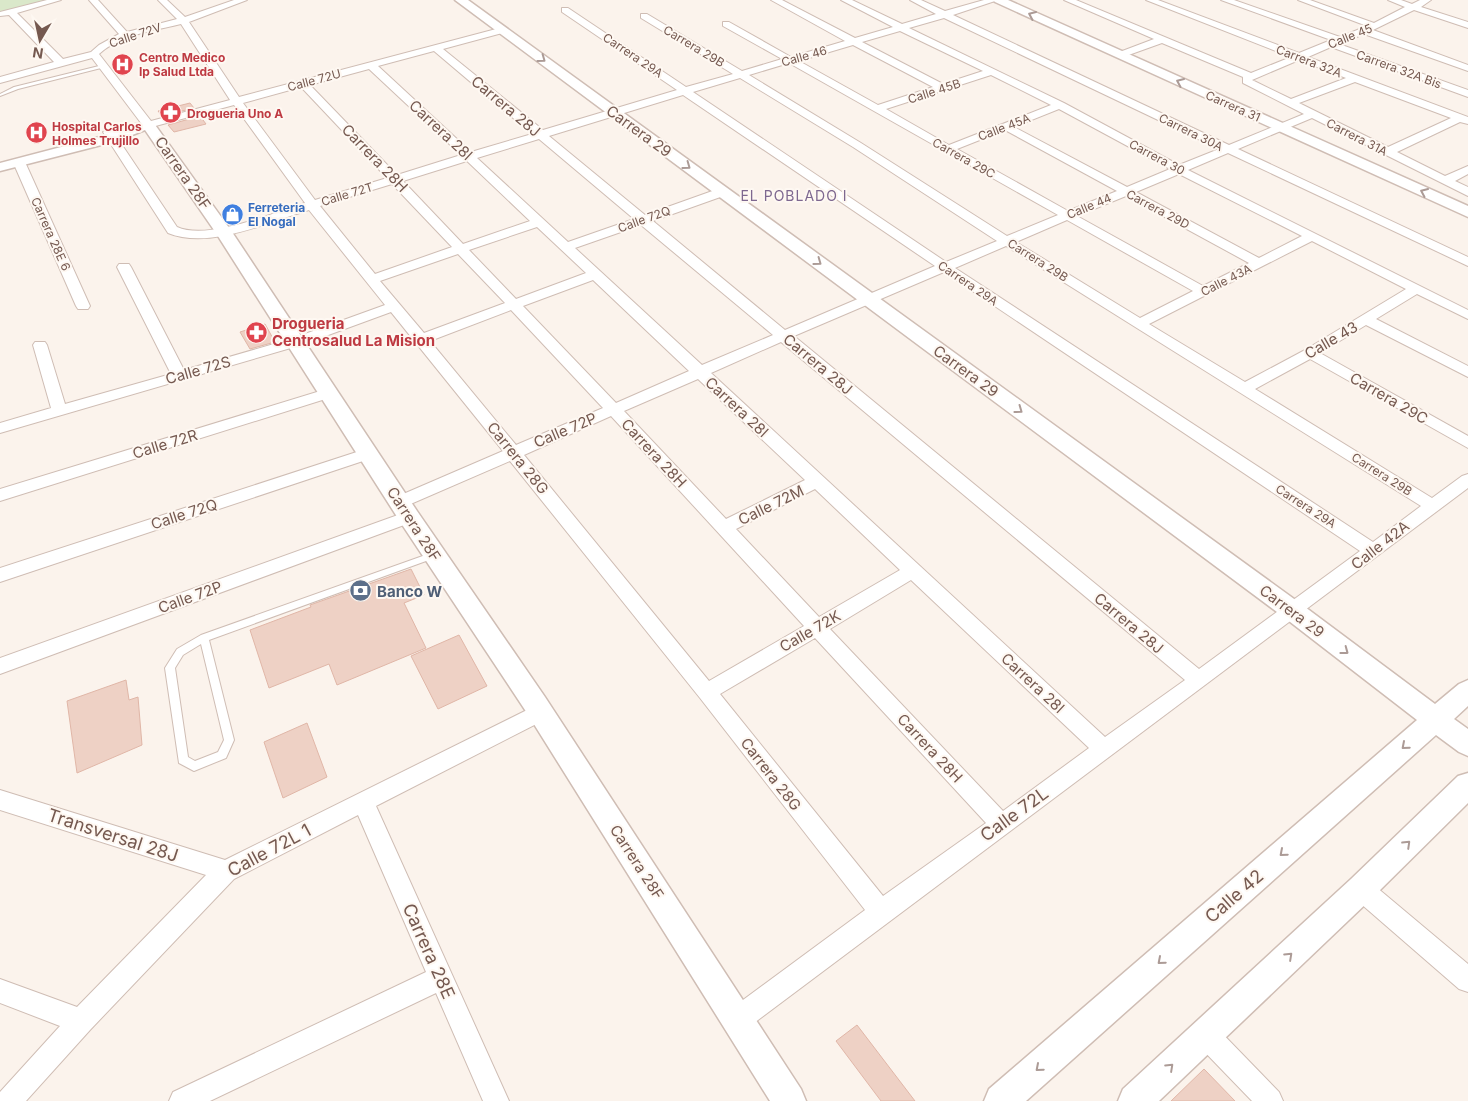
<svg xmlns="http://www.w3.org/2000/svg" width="1468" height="1101" font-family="Inter,sans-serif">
	<rect width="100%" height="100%" fill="#fbf3ec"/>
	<path fill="#dae8ca" d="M0,0H57L0,15Z"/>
	<path fill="#eed1c5" stroke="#e0b6a7" d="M190,103L194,108L162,116L158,111Z
		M200,116L206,124L174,132L168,125Z
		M265,324L275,342L250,349L240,332Z
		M411,569L424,595L404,603L426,648L337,685L329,664L269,688L250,630L311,607L310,605Z
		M459,635L487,686L438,709L411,656Z
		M126,680L129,700L138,697L142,745L77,773L67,701Z
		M307,723L327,777L283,798L264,742Z
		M857,1025L915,1101H881L836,1041Z
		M1204,1069L1235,1101H1171Z"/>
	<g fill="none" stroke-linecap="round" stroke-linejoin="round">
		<defs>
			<path id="service" d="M103,65H105V67L18,89L0,96V94L14,87Z
				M434,552L437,553L438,555L437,557L209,640L234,740L226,758L194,771L179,763L165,668L177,649L201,635ZM201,644L224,740L218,752L195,761L188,757L175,668L183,655Z"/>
			<path id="minor" d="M47,0H61L17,13L63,59L91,52L99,45L119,34L89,0H98L127,32L177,19L158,0H167L185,17L234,0H247L189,22L239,97L500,28H506V32L443,49L543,130L677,90L562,12V8H568L686,87L733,74L641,18V14H647L742,71L782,59L723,26V22H729L791,57L845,41L771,0H782L855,38L893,27L841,0H852L902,24L936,14L910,0H921L945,11L984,0H998L953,15L1229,145L1304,114L1243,83V77L1162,43L1123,57H1117V53L1154,39L1064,0H1076L1251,73L1291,57L1146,0H1158L1299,53L1331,40L1221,0H1234L1340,37L1367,26L1298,0H1310L1374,23L1405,7L1388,0H1401L1412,4L1420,0H1431L1421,7L1468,22V28L1414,10L1373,30L1468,65V71L1364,34L1339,44L1468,90V97L1331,47L1308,57L1468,117V124L1460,122L1397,152L1445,176L1468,166V174L1455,181L1468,187V196L1312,118L1238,149L1468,257V266L1228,153L1188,170L1468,310V319L1417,294L1376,319L1468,366V377L1366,325L1320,353L1468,436V448L1310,359L1255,389L1432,498L1462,476L1468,474V488L746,1029L737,1032L728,1029L725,1020L728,1011L865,910L700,698L510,461L406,506L400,508L394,506L392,502L394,498L503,451L391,312L301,345L0,433V423L51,408L33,345L35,342H45L47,345L65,404L171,374L117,267L119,264H129L131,267L184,370L291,339L385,305L309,210C268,222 209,250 168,233L103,132L108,129L112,130L177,227C208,241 272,213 305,203L234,105L148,128L144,127L92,58L0,83V77L54,62L9,15L0,16V12ZM944,18L1219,149L1179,165L1064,103L909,28ZM181,24L230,100L151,121L99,54C121,34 153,31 181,24ZM900,31L983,71L943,84L862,42ZM853,45L933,87L878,105L799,61ZM434,51L532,134L471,152L378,66ZM1299,60L1346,78L1291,99L1252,80ZM789,63L1058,215L1007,236L861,143L749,75ZM369,69L461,155L397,175L310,85ZM991,75L1051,105L949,145L886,109ZM740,78L853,147L997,241L946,262L693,92ZM1355,82L1451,118L1388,147L1299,103ZM301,87L387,178L315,200L243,103ZM683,95L935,266L785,330L653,221L726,195L728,192L726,189H718L645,215L549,136ZM1059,109L1170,169L1127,187L1014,127ZM1005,130L1117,191L1068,211L957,149ZM539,139L634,219L568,242L477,158ZM467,161L530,221L463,244L403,181ZM1179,174L1302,236L1259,258L1136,192ZM392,184L452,247L375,274L320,206ZM1126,196L1249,263L1203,286L1077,216ZM1067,220L1193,291L1140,318L1016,242ZM641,225L773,335L702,365L575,248ZM537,227L586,273L516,299L469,250ZM1312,241L1406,289L1305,350L1245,382L1149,324ZM1006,246L1421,506L1373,542L955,268ZM458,254L505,303L424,333L380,281ZM944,272L1360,551L1199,669L794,336ZM593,280L689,371L616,403L523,306ZM511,310L603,408L516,445L430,341ZM781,342L1185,680L1105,737L711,373ZM698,379L805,480L726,519L624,411ZM611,416L804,626L709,681L524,455ZM815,489L900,570L819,617L736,529ZM911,580L1089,748L1003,811L830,629ZM815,638L986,823L883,896L720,694Z
				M19,159L25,162L90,306L88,309H78L76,306L13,162Z
				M330,388L335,390L338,393L335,396L0,501V489Z
				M369,448L375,449L377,453L375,457L0,582V568Z
				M409,511L415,513L417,517L415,521L0,674V658Z
				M541,703L548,706L551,712L548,718L376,806L509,1101H483L436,993L210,1101H169L173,1092L426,972L358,815L234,879L90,1030L26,1101H0V1092L60,1026L0,1003V979L77,1007L206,875L0,810V790L225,860Z
				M1361,878L1369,881L1468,964V992L1459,989L1353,897L1350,889L1353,881Z
				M1205,1021L1214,1025L1279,1092L1283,1101H1252L1196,1043L1192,1034L1196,1025Z"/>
			<path id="tertiary" d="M455,0H468L1301,604L1435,704L1459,684L1468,680V706L1454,719L1468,729V756L1459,752L1436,735L1026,1101H984L989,1089L1417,720L1285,618Z
				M993,0H1008L1468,206V217L995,2Z
				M148,121L153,122L232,232L417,511L545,697L801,1089L806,1101H770L527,713L401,523L216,233L145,130L117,141L0,171V163L107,135L121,128Z
				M1468,773V803L1371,899L1159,1101H1118L1123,1089L1351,879L1458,776Z"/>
		</defs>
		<use href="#service" stroke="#cfbdb4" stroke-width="2"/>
		<use href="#minor" stroke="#cfbdb4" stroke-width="2"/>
		<use href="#tertiary" stroke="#cfbdb4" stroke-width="3"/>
		<use href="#service" fill="#fff" fill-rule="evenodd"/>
		<use href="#minor" fill="#fff" fill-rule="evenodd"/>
		<use href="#tertiary" fill="#fff" fill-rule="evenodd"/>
	</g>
	<defs><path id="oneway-chevron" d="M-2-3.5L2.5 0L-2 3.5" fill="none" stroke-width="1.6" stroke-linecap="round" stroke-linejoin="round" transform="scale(1.25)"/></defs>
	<g stroke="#ac9b96">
		<use href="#oneway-chevron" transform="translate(1032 15) rotate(-156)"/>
		<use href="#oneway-chevron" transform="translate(542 59) rotate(36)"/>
		<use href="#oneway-chevron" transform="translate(1180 82) rotate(-156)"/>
		<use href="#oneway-chevron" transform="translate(687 166) rotate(36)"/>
		<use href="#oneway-chevron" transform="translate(1424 192) rotate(-156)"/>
		<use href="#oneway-chevron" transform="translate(818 262) rotate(36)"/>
		<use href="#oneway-chevron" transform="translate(1019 410) rotate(36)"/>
		<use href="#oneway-chevron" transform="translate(1345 651) rotate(37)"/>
		<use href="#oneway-chevron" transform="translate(1405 746) rotate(139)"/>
		<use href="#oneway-chevron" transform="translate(1407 844) rotate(-44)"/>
		<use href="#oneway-chevron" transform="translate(1283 853) rotate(139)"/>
		<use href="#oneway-chevron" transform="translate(1289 956) rotate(-43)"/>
		<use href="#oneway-chevron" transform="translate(1161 961) rotate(139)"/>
		<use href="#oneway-chevron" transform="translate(1170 1067) rotate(-43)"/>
		<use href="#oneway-chevron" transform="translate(1039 1068) rotate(139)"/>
	</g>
	<defs>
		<symbol id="hospital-disc" viewBox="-11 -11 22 22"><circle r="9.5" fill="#e0444e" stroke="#fef8f2"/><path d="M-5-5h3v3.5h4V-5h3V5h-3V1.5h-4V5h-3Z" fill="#fff"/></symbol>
		<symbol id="pharmacy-disc" viewBox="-11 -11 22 22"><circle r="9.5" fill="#e0444e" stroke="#fef8f2"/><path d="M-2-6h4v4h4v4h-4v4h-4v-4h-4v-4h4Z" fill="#fff"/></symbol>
		<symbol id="shop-disc" viewBox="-11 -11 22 22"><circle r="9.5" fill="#3f7fe0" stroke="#fef8f2"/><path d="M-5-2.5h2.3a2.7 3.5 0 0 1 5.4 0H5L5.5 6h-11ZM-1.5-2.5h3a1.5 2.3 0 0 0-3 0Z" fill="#fff"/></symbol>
		<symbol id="bank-disc" viewBox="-11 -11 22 22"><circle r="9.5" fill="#5c6f8a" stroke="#fef8f2"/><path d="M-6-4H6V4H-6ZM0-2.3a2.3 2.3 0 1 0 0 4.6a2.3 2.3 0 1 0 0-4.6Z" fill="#fff"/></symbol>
	</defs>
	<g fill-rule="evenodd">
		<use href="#hospital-disc" x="110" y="52" width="25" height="25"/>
		<use href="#pharmacy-disc" x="158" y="100" width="25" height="25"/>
		<use href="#hospital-disc" x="24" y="120" width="25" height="25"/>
		<use href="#shop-disc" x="220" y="202" width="25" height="25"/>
		<use href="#pharmacy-disc" x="244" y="320" width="25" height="25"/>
		<use href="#bank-disc" x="348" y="578" width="25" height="25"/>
	</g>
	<g text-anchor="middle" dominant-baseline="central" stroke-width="4" stroke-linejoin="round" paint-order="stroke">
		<g font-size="12" fill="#755950" stroke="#fef8f2">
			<text transform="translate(135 35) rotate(-18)">Calle 72V</text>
			<text transform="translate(1350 36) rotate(-22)">Calle 45</text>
			<text transform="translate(694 46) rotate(31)">Carrera 29B</text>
			<text transform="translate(633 55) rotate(34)">Carrera 29A</text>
			<text transform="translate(804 56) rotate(-16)">Calle 46</text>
			<text transform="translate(1309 61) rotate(21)">Carrera 32A</text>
			<text transform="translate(1399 69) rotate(20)">Carrera 32A Bis</text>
			<text transform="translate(314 80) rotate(-15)">Calle 72U</text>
			<text transform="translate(934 91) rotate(-18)">Calle 45B</text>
			<text transform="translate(1233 106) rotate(24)">Carrera 31</text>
			<text transform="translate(1004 127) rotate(-21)">Calle 45A</text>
			<text transform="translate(1191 132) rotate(26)">Carrera 30A</text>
			<text transform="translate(1357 137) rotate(27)">Carrera 31A</text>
			<text transform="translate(1157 157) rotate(28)">Carrera 30</text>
			<text transform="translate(964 158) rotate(29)">Carrera 29C</text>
			<text transform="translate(347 194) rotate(-17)">Calle 72T</text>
			<text transform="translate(1089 206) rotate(-23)">Calle 44</text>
			<text transform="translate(1158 209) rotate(28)">Carrera 29D</text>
			<text transform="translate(644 219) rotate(-20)">Calle 72Q</text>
			<text transform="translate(51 234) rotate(66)">Carrera 28E 6</text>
			<text transform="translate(1038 260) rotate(32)">Carrera 29B</text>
			<text transform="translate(1226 280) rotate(-27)">Calle 43A</text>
			<text transform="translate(968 283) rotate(34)">Carrera 29A</text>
			<text transform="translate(1382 474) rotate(32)">Carrera 29B</text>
			<text transform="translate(1306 506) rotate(33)">Carrera 29A</text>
		</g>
		<g font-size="12" font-weight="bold" fill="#be3a42" stroke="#fef8f2" text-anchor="start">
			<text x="139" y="57">Centro Medico<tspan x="139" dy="14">Ip Salud Ltda</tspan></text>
			<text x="187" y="113">Drogueria Uno A</text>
			<text x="52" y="126">Hospital Carlos<tspan x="52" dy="14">Holmes Trujillo</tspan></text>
		</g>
		<g font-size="12" font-weight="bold" fill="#366cbe" stroke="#fef8f2" text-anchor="start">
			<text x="248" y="207">Ferreteria<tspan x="248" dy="14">El Nogal</tspan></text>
		</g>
		<g font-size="14" letter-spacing="1" fill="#7e6890" stroke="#fef8f2">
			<text x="794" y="195">EL POBLADO I</text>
		</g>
		<g font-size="15" fill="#755950" stroke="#fef8f2">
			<text transform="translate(506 106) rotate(40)">Carrera 28J</text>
			<text transform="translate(441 130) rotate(43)">Carrera 28I</text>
			<text transform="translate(639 131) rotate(36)">Carrera 29</text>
			<text transform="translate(375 158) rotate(46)">Carrera 28H</text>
			<text transform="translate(183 173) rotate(55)">Carrera 28F</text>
			<text transform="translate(1331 340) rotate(-30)">Calle 43</text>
			<text transform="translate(818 364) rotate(40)">Carrera 28J</text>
			<text transform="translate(198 370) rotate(-16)">Calle 72S</text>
			<text transform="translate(966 371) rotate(36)">Carrera 29</text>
			<text transform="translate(1389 398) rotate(30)">Carrera 29C</text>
			<text transform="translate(737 407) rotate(43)">Carrera 28I</text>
			<text transform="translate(565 430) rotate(-23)">Calle 72P</text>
			<text transform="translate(165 444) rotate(-17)">Calle 72R</text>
			<text transform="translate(654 453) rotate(47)">Carrera 28H</text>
			<text transform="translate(518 458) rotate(51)">Carrera 28G</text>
			<text transform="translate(771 505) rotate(-26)">Calle 72M</text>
			<text transform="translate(184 514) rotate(-18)">Calle 72Q</text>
			<text transform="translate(414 524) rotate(57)">Carrera 28F</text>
			<text transform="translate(1380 545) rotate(-38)">Calle 42A</text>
			<text transform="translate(190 597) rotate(-20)">Calle 72P</text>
			<text transform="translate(1292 611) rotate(37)">Carrera 29</text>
			<text transform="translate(1129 623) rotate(40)">Carrera 28J</text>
			<text transform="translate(810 631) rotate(-30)">Calle 72K</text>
			<text transform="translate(1033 683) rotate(43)">Carrera 28I</text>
			<text transform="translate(930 748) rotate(47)">Carrera 28H</text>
			<text transform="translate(771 774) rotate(52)">Carrera 28G</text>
			<text transform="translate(637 862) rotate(57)">Carrera 28F</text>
		</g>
		<g font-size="15" font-weight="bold" fill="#be3a42" stroke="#fef8f2" text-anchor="start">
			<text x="272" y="323">Drogueria<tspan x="272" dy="17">Centrosalud La Mision</tspan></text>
		</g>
		<g font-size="15" font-weight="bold" fill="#4e5e75" stroke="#fef8f2" text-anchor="start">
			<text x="377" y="591">Banco W</text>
		</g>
		<g font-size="18" fill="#755950" stroke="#fef8f2">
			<text transform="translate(1014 814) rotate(-36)">Calle 72L</text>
			<text transform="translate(113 835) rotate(18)">Transversal 28J</text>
			<text transform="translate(269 850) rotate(-28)">Calle 72L 1</text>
			<text transform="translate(1234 896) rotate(-41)">Calle 42</text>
			<text transform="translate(429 951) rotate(66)">Carrera 28E</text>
		</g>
	</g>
	<g transform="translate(40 40) rotate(189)" stroke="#fef8f2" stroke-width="4" paint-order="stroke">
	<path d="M0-4L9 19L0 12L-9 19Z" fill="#755950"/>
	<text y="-8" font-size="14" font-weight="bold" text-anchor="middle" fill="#755950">N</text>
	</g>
</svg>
